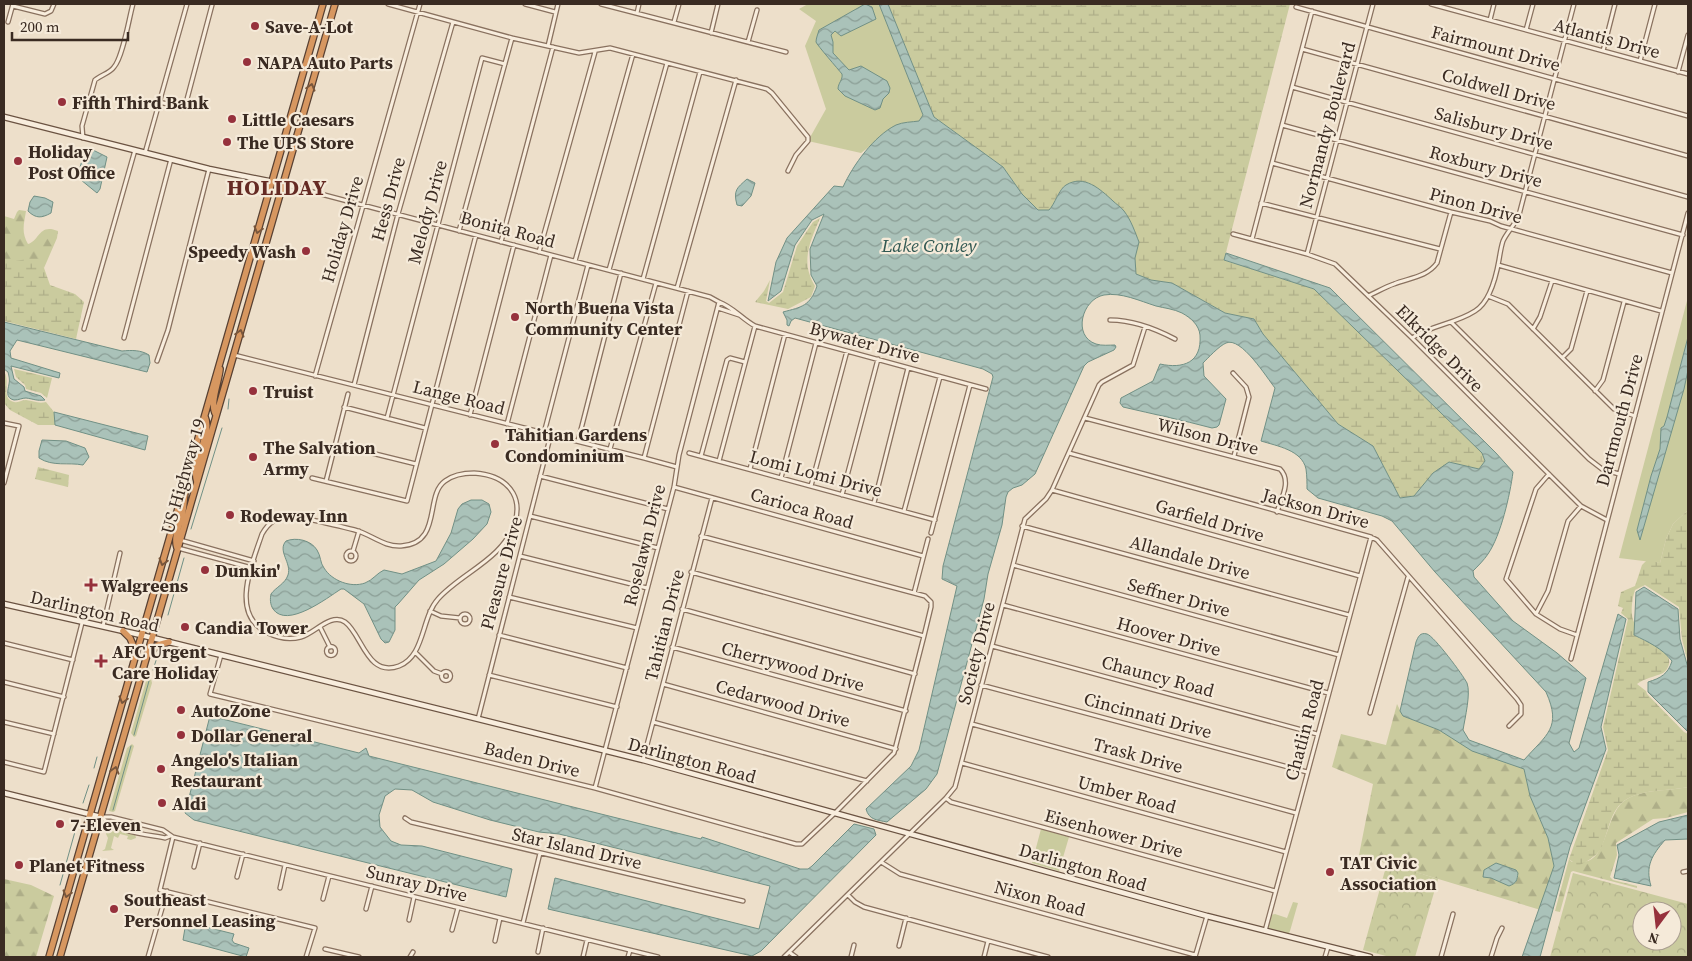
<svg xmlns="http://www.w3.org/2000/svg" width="1692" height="961" font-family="'Source Serif 4',serif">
	<defs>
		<pattern id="forest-firs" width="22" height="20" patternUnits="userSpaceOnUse" patternTransform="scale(1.25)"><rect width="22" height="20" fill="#cacb9e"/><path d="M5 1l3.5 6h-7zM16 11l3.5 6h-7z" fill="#aeae88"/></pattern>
		<pattern id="wetland-marsh" width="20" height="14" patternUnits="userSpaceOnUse" patternTransform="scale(1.25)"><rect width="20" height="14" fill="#cacb9e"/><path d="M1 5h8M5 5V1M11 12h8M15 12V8" fill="none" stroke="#aeae88"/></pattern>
		<pattern id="park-crowns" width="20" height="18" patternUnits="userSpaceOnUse" patternTransform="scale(1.25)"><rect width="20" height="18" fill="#cacb9e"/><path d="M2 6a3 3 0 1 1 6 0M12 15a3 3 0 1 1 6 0" fill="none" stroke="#aeae88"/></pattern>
		<pattern id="water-waves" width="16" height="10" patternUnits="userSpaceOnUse" patternTransform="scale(1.25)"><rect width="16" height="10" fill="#aac2b9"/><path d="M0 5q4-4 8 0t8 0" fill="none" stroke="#8b9e96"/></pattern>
	</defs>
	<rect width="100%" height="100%" fill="#eddfca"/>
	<path fill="#cacb9e" d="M808,4H879L923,115L919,121L897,125L861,153L808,141L826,109L805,46L816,21L799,9Z
		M1688,297V510L1673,524L1666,539L1660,563L1619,558Z
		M151,679L152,683L136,736L134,737L131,733L146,681Z
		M132,744L134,746L115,811L113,812L109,811L127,748Z
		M108,827L135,834L136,838L131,840L127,839L128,836L120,834L118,838L114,836L111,848L114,850L102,851L105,849L108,838L106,834Z
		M1041,829L1069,837L1059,871L1032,863Z
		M1293,902L1298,903L1290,931L1288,935L1271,931L1268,927L1271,915L1275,914L1287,918Z"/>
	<path fill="url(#forest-firs)" d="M19,210L26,211C24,224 21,232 28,244C40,240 39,223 58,231L57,238L44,268L42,265L4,263V216L14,219L17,212Z
		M1397,704L1403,716L1439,730L1477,752L1524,769L1530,796L1548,838L1554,866L1544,911L1359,855L1373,784L1332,767L1341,734L1386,745Z
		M1688,787V812L1666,818L1653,819L1616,843L1617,855L1610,877L1613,880L1637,886V888L1573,871L1571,872L1560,912L1555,911L1569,859L1572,862C1577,861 1583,862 1588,861C1608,854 1606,811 1627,799C1644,789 1669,791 1688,787Z
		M4,879L31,885L54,896L36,957H4Z"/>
	<path fill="url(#wetland-marsh)" d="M888,4H1290L1224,260L1314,289L1482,453L1485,461L1479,469L1465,466L1433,473L1414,496L1400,498L1373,446L1338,424L1263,334L1254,319L1225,313L1172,283L1151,280L1136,274L1135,258L1077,181C1073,183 1067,184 1065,186C1058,190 1055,204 1049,211L1038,210L1022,194L1003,167L934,117Z
		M820,218C810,242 800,262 815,286L811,297L788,309L755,302L764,291L770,280L766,301L769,303L783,292L797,246L813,222Z
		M27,259L43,265L50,285L75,294L84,302L76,339L4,321V263Z
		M14,369L52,378L46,402L54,412L55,425H38L10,410L4,403V372C11,380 0,399 14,402C19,403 22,400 26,400C34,401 38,404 46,402L47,398L41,393L26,389L25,385L16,377Z
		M38,467L69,475L68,487L35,479Z
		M1688,510V663L1682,639L1679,607L1645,585L1635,590C1632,599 1629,617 1636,625L1634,635C1644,642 1672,649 1669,664C1668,668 1666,671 1663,673C1654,677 1645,678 1637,684L1646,691L1647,694L1684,732L1688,734V787C1669,791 1645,789 1627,799C1609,809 1609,834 1600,850C1595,857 1586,862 1578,866L1569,859L1608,750L1603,727L1628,619L1621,613L1623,608L1618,606L1621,592L1635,586L1642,565L1647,560L1660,563L1666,539L1673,524Z"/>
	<path fill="url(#park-crowns)" fill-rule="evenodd" d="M1387,863L1438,879L1415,957H1390L1363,950Z
		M1573,873L1688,904V957H1550ZM1642,911H1672V941H1642Z"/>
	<path fill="url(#water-waves)" stroke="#719085" d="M865,4L872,7L876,19L841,36L835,31L831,35L833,42V53L849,70L861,66L887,81L890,88L889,93L883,99L880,108L875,110L845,96L838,89C838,83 843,80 842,74C838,69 817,45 816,42C816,38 818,34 819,30Z
		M879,4H888L934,117L1003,167L1022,194L1038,210H1049C1055,204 1059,189 1066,185C1084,174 1100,189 1113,201C1116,204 1121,207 1124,211C1131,220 1135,232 1139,242L1135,258L1136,274L1151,280L1172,283L1225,313L1254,319L1263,334L1338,424L1373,446L1400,498L1414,496L1433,473L1449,462L1479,469L1485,461L1482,453L1314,289L1224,260L1226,253L1330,288L1496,453L1513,472C1510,495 1501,535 1488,554C1484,560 1478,566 1473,571L1474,577L1513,621L1557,653L1586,678L1569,743L1574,752L1579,748L1618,614L1626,619L1601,727L1606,749L1570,847L1540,957H1522L1554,866L1548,838L1530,796L1524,769L1472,751L1439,730L1403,716L1400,711L1416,642C1418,637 1420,632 1427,634C1434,636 1463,675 1467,683C1471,693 1465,718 1463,730L1469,740L1524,760C1547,734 1562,728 1546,692L1435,572L1392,521L1382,516L1318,498L1307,489C1307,483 1307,476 1306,469C1302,450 1277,446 1261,441L1275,388C1267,378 1241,336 1226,343C1219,346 1208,358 1203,363L1204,376L1226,399L1219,425L1217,427L1212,428C1182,420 1153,414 1123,407L1120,403L1121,398L1153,381L1160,364C1183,369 1202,363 1200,335C1199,325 1191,318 1182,313C1174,309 1164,308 1156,306C1140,301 1121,292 1104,295C1082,299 1072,336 1096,344C1102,346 1109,345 1115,345L1116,347L1114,350L1088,362L1084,366L1035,474L1022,485L1013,488L1008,492L1006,497L1002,525L988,574L984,599L937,774L926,789L887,822C877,820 869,820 866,809L911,766L919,750L957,586L942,579L943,566L993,377L992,374L983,369L795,318L791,321L789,326L787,325V320L783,312C802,307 810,306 817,286L811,275L810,249L824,214L812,220L795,245L781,291L768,301L776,262L787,238L834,186L843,187C853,165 874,136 896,125C903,122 912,122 919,121L923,115Z
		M93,150L107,157L100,189L97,193L81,180C78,165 81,159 93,150Z
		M747,179L755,183L751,196L742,206L737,205C733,190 737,188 747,179Z
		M34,196L45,198L53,202L51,213C42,218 36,219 28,211L30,202Z
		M4,322L122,351C132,350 141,350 149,355L150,363L147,372L17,340L10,351L11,358L60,373L59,378L11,366L14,379L24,387L25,391L41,396L45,400C36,401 34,399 26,398C22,398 19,400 14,400C5,398 8,390 9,384C10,380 9,376 8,372L4,369Z
		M1688,337V370L1684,389L1640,540L1637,530L1651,476L1660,449L1661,428L1664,426L1667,417Z
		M54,412L148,436L145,450L55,425Z
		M42,440L66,441L85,448L89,457L83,465C68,462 53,467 39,458V451Z
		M471,500H482L489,504L491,512L487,524L473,539L444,564L419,580L398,604L395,607V630L389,642L385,643L381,639L364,604L344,589H341C327,598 287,629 273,609C270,604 270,599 271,594C276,587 285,584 288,575C292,563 277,551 286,541C296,537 311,540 317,550C321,556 320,563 324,568C332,581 351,588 365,583C373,580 377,573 384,570L402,574L436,561L451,533L458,509L462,504Z
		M1644,587L1678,609L1680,639L1688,668V732L1648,692V682C1661,678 1668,674 1672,661C1662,648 1648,642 1634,635L1636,592Z
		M210,716L359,753L366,748L369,756L701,839L702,837L800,869H808L812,866L854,824L874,829L876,835L761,951L752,956L548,909L555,878L759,929L770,886L559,834L539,832L490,820L433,802L412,790L395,789L385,796L379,815L380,827L391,841L401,845L422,846L512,869L506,897L194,820L185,813Z
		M1688,815V839L1665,840C1652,855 1645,866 1651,886L1614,878L1619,855L1617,845L1659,822Z
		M1496,863L1516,870L1518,873C1517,880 1517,883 1509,886L1491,878L1483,877L1484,870Z
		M186,922L234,934L232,940L234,943L249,948L246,957L183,940Z"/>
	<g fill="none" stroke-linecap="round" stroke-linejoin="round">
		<path stroke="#719085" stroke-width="1" d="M228,409L229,399
			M191,529L222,428
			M168,615L184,558
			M153,670L160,648
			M134,735L149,681
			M94,768L97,757
			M83,803L89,785
			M113,810L131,746
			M60,885L78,821"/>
		<defs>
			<path id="street" d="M388,4L512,38L579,53L610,48L767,89L772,93L808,137V141L796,155L788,171
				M525,4L555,12
				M601,4L786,52
				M1431,4L1688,74
				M13,6L45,14L51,11L54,4
				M1296,7L1688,116
				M637,13L639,4
				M1490,20L1494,4
				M8,22L13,4
				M674,22L679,4
				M1526,30L1533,4
				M711,33L718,4
				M748,42L757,10
				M548,46L558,4
				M1302,49L1688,156
				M1603,51L1615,4
				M1640,61L1655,4
				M1678,72L1688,35
				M1292,87L1688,197
				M159,102L180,107L186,103L212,5
				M1282,125L1683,235
				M83,138L82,126L95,80C101,75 110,73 114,67C123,57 129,18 133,4
				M145,153L187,4
				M1272,163L1451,212L1490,221L1501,226L1672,273
				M283,184L710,297L719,302L679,455L674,487L595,788
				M1261,203L1440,249
				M459,231L512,38
				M1233,234L1307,254L1335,264L1412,338L1581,506L1607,520
				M1252,239L1312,11
				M501,242L553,47
				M539,252L595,52
				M1307,254L1373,4
				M575,261L633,54
				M1498,265L1661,311
				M609,270L667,63
				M643,279L700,72
				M677,288L736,80
				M1368,296C1377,292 1385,287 1394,284C1409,278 1427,277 1437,263L1451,212
				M1488,296L1508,304L1614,409L1635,416
				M719,302C733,307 742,319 755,326L986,389
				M718,308L739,315
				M1110,320C1131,320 1156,329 1175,339
				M1451,322L1589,459L1602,469L1619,474
				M84,329L135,150
				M1533,329L1540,317L1552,281
				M124,338L171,159
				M1412,338C1431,325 1455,324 1475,311C1490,302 1496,277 1499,260C1500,254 1501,247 1503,241C1507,232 1515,225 1519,215L1574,4
				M234,355L644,458L677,467
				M1563,357L1571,349L1587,291
				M157,361L168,330L209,169
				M1233,373L1246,387L1249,397L1234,456
				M315,376L420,4
				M354,385L398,214L453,22
				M1595,391L1603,380L1624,302
				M344,407L425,428
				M470,415L514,245
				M387,418L482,58L505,64
				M1085,418L1280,469C1292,481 1281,499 1277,512
				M4,423L19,426L4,483
				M507,424L551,255
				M544,433L588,265
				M578,441L621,273
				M335,444L416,464
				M610,449L656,283
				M689,453L935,520
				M1069,453L1371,537L1377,540L1517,699L1521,705V714L1509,726
				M701,456L727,360L730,358L745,362
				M644,458L688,291
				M719,461L755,326
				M750,469L785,334
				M474,473C489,474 505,479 513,493C518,502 518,512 515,522C503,560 462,572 438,599C421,618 425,656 399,666C367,678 362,634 345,622C331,612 314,634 301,637C290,640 278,638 268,633C229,615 252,564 262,534C269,521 279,515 294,516C316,521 337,525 358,531C373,536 385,547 401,546C443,543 424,496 445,481C453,475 465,473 474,473Z
				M1549,474L1536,489L1506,579L1536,614L1560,629L1577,635
				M540,476L668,509
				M312,478L407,501L476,235
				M781,478L816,343
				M326,481L348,394
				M811,486L847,351
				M674,487L923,556
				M1052,490L1360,576
				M842,495L878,359
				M874,503L908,368
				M904,511L940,377
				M530,516L658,548
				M1022,526L1349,615
				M931,533L970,385
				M180,540L254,561
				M178,548L252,568
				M353,551L359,531
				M346 556a5 5 0 1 1 10 0a5 5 0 1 1-10 0Z
				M520,556L647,588
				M1013,565L1339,655
				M691,572L924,636
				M914,593L928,539
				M509,597L637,628
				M1003,605L1328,693
				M682,609L915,674
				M430,611L441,616L460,618
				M1536,614L1548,591L1568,521L1581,506
				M460 619a5 5 0 1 1 10 0a5 5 0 1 1-10 0Z
				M103,626L120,553
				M320,627L330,647
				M499,635L627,668
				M4,643L73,660
				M992,646L1317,734
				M326.5 651a4.5 4.5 0 1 1 9 0a4.5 4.5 0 1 1-9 0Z
				M672,647L906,711
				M415,652L434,671L442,674
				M221,655L210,694L595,788L796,844H802L835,813L894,753L924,636L931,607V602L925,596L701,536
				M1571,659L1688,213
				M441.5 676a4.5 4.5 0 1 1 9 0a4.5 4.5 0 1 1-9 0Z
				M489,675L617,707
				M4,682L64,697
				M663,684L896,749
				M981,685L1307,772
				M1370,713L1408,577
				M478,719L551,434
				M4,722L54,734
				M653,722L867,781
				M972,724L1296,813
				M643,760L712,498
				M4,762L44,772L82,623
				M962,763L1286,852
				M946,798L951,802L1275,891
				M101,817H111L163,830L173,837L658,957
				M101,817C117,832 144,834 165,838L170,836
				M405,818L411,822L743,901
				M173,837L160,890L315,928L306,957
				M881,862L900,874L1195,955
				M194,867L200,843
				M1683,872L1688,871
				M237,877L243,854
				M280,888L285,865
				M848,895L855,902L864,907L1048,957
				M323,899L329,876
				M366,909L372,886
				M409,920L414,897
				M523,923L540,853
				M452,930L458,908
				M1265,931L1371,537
				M495,941L500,918
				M899,946L906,918
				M325,949L359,957
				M538,952L543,928
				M789,952L796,957
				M148,957L167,891
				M410,957L413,952
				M583,957L587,940
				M628,957L630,950
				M784,957L946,798L955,787L1025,519L1046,499L1052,490L1099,385L1102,382L1133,365L1145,327
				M851,957L854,945
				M984,957L988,941
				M1195,957L1207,916
				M1325,957L1328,947
				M1441,957L1453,914
				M1491,957L1497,938L1502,928"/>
			<path id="secondary" d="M4,117L209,169L283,184
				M4,604L141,635L643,760L1207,916L1370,957
				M4,793L101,817"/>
			<path id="highway" d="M216,415C209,404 219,382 220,369
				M197,482C190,462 213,434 205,417
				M177,548C173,536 181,522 183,510C184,505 184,499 185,493
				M123,631L130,638L136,652
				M149,654L158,645L169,642
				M49,957L323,4
				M60,957L335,4"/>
		</defs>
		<use href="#street" stroke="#89715f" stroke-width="5.5"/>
		<use href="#secondary" stroke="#6b5342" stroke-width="7"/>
		<use href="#highway" stroke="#584032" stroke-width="8"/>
		<use href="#street" stroke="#f8eddd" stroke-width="3"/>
		<use href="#secondary" stroke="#f8eddd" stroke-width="4.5"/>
		<use href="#highway" stroke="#d79760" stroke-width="5.5"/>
	</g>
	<defs><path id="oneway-chevron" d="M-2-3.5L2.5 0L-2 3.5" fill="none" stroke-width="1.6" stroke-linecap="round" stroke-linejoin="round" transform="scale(1.25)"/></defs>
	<g stroke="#79563b">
		<use href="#oneway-chevron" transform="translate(311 87) rotate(-74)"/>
		<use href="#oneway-chevron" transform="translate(258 230) rotate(106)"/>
		<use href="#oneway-chevron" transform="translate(240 333) rotate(-74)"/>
		<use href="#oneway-chevron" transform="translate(163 562) rotate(106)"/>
		<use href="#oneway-chevron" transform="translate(123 700) rotate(106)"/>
		<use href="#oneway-chevron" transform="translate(115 770) rotate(-74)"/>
		<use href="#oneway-chevron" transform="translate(67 894) rotate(106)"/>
	</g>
	<g fill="#96313c" stroke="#f5ead9" stroke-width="2">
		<circle cx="255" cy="26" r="5"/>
		<circle cx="247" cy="62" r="5"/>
		<circle cx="62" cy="102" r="5"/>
		<circle cx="232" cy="119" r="5"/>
		<circle cx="227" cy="142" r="5"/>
		<circle cx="18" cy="161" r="5"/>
		<circle cx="306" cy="251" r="5"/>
		<circle cx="515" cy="317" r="5"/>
		<circle cx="253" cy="391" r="5"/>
		<circle cx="495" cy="444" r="5"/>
		<circle cx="253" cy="457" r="5"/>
		<circle cx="230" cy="515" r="5"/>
		<circle cx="205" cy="570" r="5"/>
		<path d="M88.5 577.5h5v5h5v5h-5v5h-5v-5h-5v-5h5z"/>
		<circle cx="185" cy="627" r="5"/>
		<path d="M98.5 653.5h5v5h5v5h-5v5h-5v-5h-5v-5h5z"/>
		<circle cx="181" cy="710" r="5"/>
		<circle cx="181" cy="735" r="5"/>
		<circle cx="161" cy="769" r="5"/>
		<circle cx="162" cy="803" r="5"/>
		<circle cx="60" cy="824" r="5"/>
		<circle cx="19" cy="865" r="5"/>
		<circle cx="1330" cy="872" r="5"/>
		<circle cx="114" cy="909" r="5"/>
	</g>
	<g text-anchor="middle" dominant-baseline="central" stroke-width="4.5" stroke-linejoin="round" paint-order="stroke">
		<g font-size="18" font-weight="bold" fill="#3a2b22" stroke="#f5ead9" text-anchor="start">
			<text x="265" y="26">Save-A-Lot</text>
			<text x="257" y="62">NAPA Auto Parts</text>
			<text x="72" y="102">Fifth Third Bank</text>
			<text x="242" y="119">Little Caesars</text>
			<text x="237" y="142">The UPS Store</text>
			<text x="28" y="151">Holiday<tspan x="28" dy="21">Post Office</tspan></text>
			<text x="296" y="251" text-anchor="end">Speedy Wash</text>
			<text x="525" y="307">North Buena Vista<tspan x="525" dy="21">Community Center</tspan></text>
			<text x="263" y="391">Truist</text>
			<text x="505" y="434">Tahitian Gardens<tspan x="505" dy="21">Condominium</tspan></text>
			<text x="263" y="447">The Salvation<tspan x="263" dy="21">Army</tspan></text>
			<text x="240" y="515">Rodeway Inn</text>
			<text x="215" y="570">Dunkin'</text>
			<text x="101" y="585">Walgreens</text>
			<text x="195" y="627">Candia Tower</text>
			<text x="112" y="651">AFC Urgent<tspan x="112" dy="21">Care Holiday</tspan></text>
			<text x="191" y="710">AutoZone</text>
			<text x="191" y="735">Dollar General</text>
			<text x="171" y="759">Angelo's Italian<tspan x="171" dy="21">Restaurant</tspan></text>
			<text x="172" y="803">Aldi</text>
			<text x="70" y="824">7-Eleven</text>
			<text x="1340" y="862">TAT Civic<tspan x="1340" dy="21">Association</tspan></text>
			<text x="29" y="865">Planet Fitness</text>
			<text x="124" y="899">Southeast<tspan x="124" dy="21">Personnel Leasing</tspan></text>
		</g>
		<g font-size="18" fill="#3a2b22" stroke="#f5ead9">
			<text transform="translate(1607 38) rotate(15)">Atlantis Drive</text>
			<text transform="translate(1496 48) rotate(15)">Fairmount Drive</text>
			<text transform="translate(1499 89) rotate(15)">Coldwell Drive</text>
			<text transform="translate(1327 125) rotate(-75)">Normandy Boulevard</text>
			<text transform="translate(1494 128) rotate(15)">Salisbury Drive</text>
			<text transform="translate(1486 166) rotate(15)">Roxbury Drive</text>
			<text transform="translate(388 199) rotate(-75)">Hess Drive</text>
			<text transform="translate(1476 205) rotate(15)">Pinon Drive</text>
			<text transform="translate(427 212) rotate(-75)">Melody Drive</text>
			<text transform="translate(342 229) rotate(-74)">Holiday Drive</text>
			<text transform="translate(508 229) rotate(15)">Bonita Road</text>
			<text transform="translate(865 342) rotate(15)">Bywater Drive</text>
			<text transform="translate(1440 348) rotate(45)">Elkridge Drive</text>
			<text transform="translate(459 397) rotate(14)">Lange Road</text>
			<text transform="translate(1619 420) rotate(-75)">Dartmouth Drive</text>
			<text transform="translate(1208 436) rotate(14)">Wilson Drive</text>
			<text transform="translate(816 473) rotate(15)">Lomi Lomi Drive</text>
			<text transform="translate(183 476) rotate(-74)">US Highway 19</text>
			<text transform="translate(802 508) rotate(16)">Carioca Road</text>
			<text transform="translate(1316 508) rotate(15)">Jackson Drive</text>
			<text transform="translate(1210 520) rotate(16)">Garfield Drive</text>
			<text transform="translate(644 545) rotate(-76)">Roselawn Drive</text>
			<text transform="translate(1190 557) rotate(15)">Allandale Drive</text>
			<text transform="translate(501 573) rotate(-75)">Pleasure Drive</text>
			<text transform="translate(1179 597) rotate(15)">Seffner Drive</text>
			<text transform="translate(95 611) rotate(13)">Darlington Road</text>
			<text transform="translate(664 625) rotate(-76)">Tahitian Drive</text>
			<text transform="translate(1169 636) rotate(15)">Hoover Drive</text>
			<text transform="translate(976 653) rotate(-76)">Society Drive</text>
			<text transform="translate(793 666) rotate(15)">Cherrywood Drive</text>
			<text transform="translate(1158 676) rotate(15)">Chauncy Road</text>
			<text transform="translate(783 703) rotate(15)">Cedarwood Drive</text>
			<text transform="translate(1148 715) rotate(15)">Cincinnati Drive</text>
			<text transform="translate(1304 730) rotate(-75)">Chatlin Road</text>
			<text transform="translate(1138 755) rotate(15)">Trask Drive</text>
			<text transform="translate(532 759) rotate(14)">Baden Drive</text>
			<text transform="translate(692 760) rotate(15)">Darlington Road</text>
			<text transform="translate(1127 794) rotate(15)">Umber Road</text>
			<text transform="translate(1114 833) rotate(15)">Eisenhower Drive</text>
			<text transform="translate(577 848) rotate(13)">Star Island Drive</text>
			<text transform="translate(1083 867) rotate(16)">Darlington Road</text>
			<text transform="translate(417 883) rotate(14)">Sunray Drive</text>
			<text transform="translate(1040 898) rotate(15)">Nixon Road</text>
		</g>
		<g font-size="19" font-style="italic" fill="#325953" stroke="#f5ead9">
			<text x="929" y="245">Lake Conley</text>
		</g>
		<g font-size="22" font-weight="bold" letter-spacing="1" fill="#652a23" stroke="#f5ead9">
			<text x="277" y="187">HOLIDAY</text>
		</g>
	</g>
	<rect width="1692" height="961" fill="none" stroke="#3a2b22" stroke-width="10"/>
	<g transform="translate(1657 926) rotate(195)"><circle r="24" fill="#f5ead9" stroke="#aa9e90"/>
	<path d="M0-4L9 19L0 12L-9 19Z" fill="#96313c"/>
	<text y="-8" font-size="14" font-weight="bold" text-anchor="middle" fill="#3a2b22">N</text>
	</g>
	<path d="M12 32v8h116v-8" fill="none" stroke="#3a2b22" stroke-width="2.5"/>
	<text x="20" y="32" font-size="15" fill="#3a2b22" stroke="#f5ead9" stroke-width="4" paint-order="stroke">200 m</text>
</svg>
